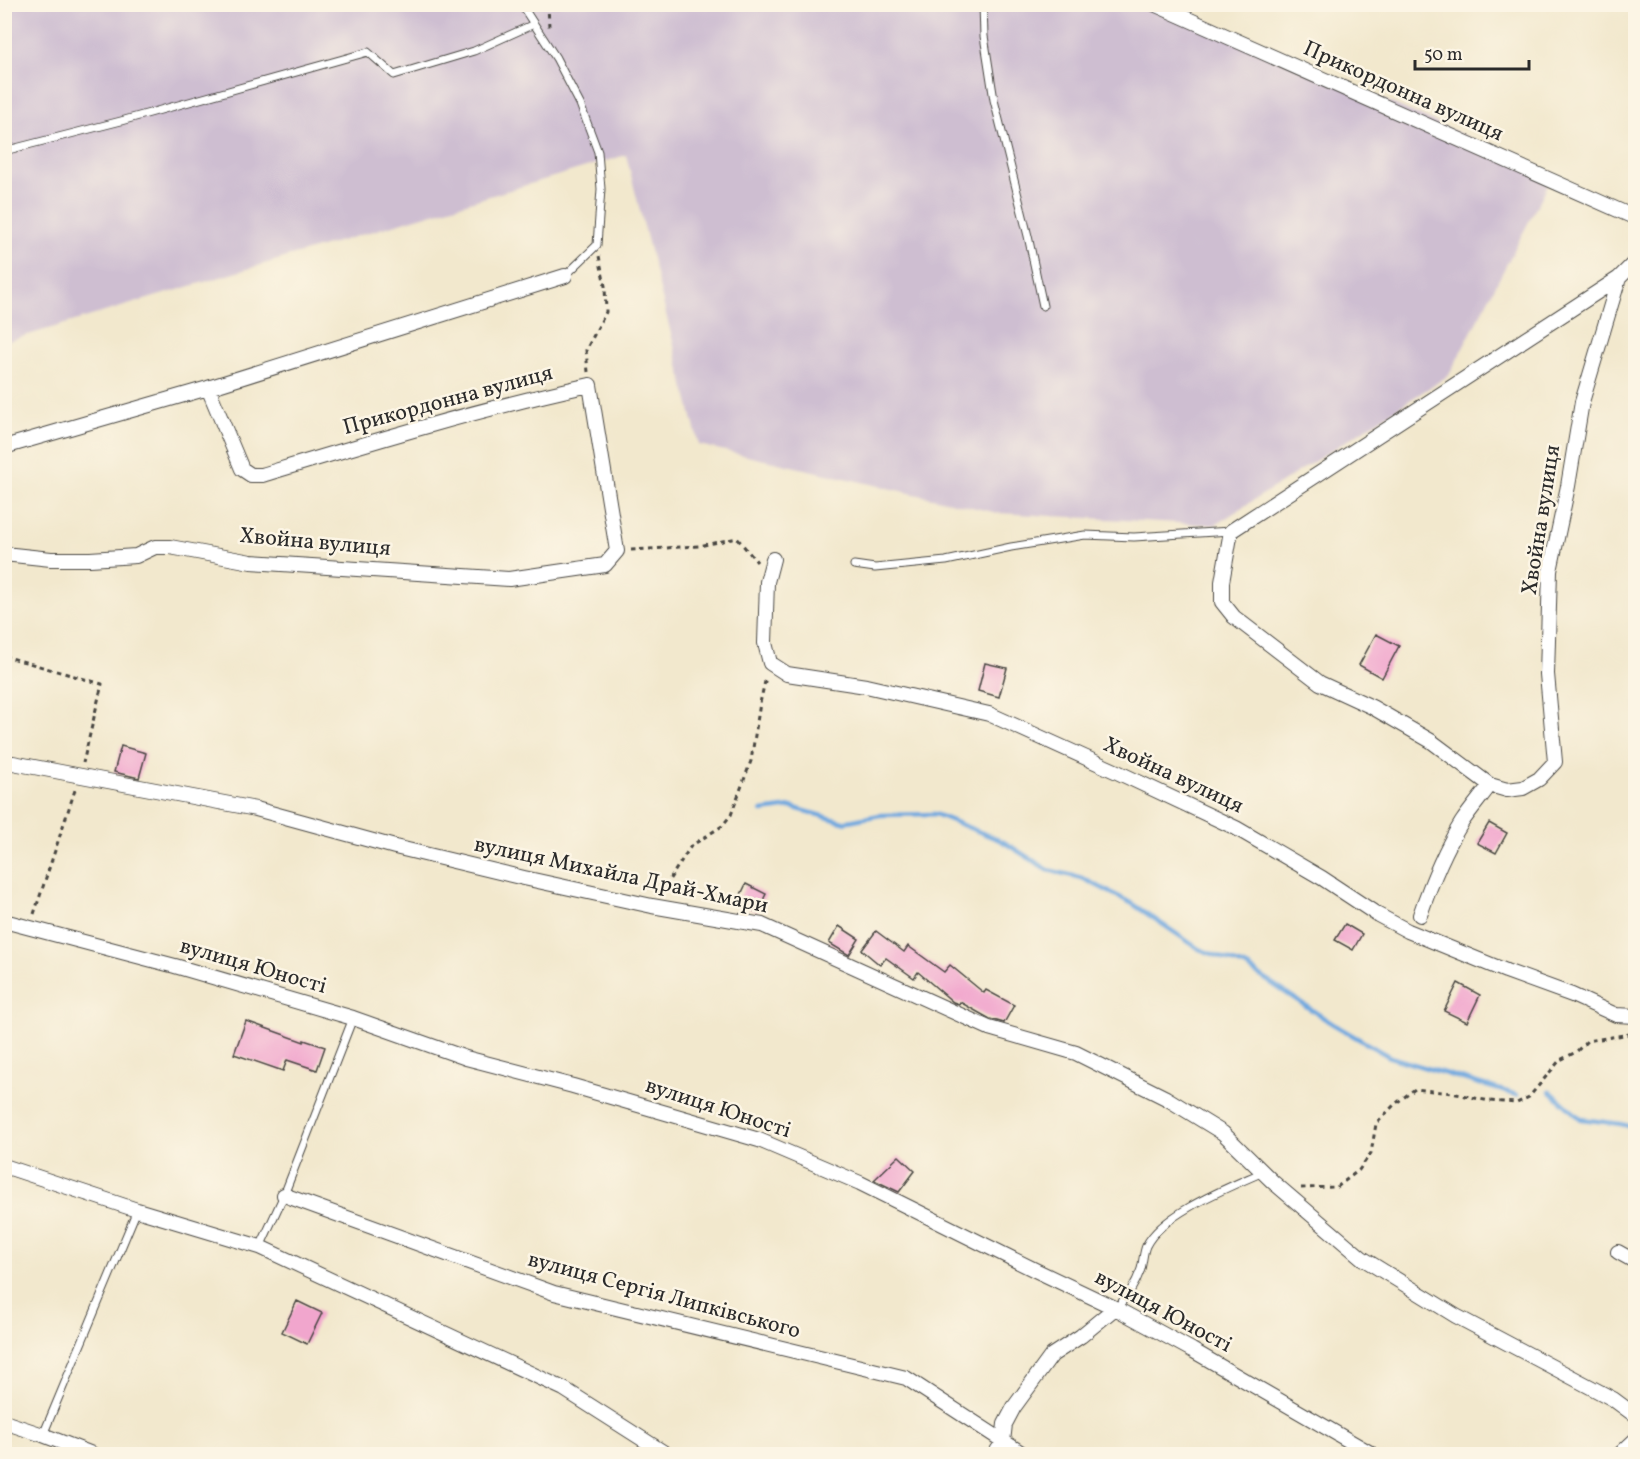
<svg xmlns="http://www.w3.org/2000/svg" width="1640" height="1459" font-family="Vollkorn,serif">
	<rect width="100%" height="100%" fill="#fcf5e5"/>
	<filter id="ink" filterUnits="userSpaceOnUse"><feTurbulence type="fractalNoise" baseFrequency=".0167" numOctaves="2"/><feDisplacementMap in="SourceGraphic" scale="12" xChannelSelector="R" yChannelSelector="G"/><feConvolveMatrix kernelMatrix="1 2 1 2 8 2 1 2 1" color-interpolation-filters="sRGB"/></filter>
	<filter id="wash" filterUnits="userSpaceOnUse"><feTurbulence type="fractalNoise" baseFrequency=".008" numOctaves="4" result="noise"/><feDisplacementMap in="SourceGraphic" scale="24" xChannelSelector="R" yChannelSelector="G"/><feGaussianBlur stdDeviation="1.35" result="paint"/><feColorMatrix in="noise" values="0 0 0 0 0 0 0 0 0 0 0 0 0 0 0 0 0 1.4 0 .05"/><feComposite in="paint" operator="in"/></filter>
	<g filter="url(#wash)">
		<rect width="100%" height="100%" fill="#f2e8cd"/>
		<path fill="#cebed1" d="M5,5H1171L1553,175L1449,375L1215,525L998,513L699,445L626,155L5,342Z"/>
		<g fill="none" stroke-linecap="round" stroke-linejoin="round">
			<path stroke="#6fa8df" stroke-width="4.5" d="M762,811L791,807L843,822L880,815L935,814L1002,841L1048,870L1082,878L1131,903L1199,949L1247,967L1333,1024L1390,1057L1517,1095
				M1550,1091L1581,1119L1621,1124L1636,1128"/>
		</g>
		<g id="blocks">
			<path fill="#f1a6cd" d="M1376,634L1399,646L1382,678L1359,665Z
				M985,663L1007,668L999,697L978,691Z
				M121,746L146,753L139,778L114,772Z
				M1489,823L1507,833L1496,853L1477,843Z
				M746,884L766,894L757,912L737,903Z
				M1345,924L1362,934L1353,950L1335,940Z
				M839,926L859,939L849,955L829,943Z
				M876,931L904,952L908,946L944,972L950,965L984,993L986,990L1014,1005L1004,1023L990,1019L960,1002L959,1004L953,1002L918,972L914,978L886,958L880,965L862,950Z
				M1458,983L1480,995L1467,1022L1444,1011Z
				M246,1021L304,1042V1040L325,1047L317,1070L287,1060L283,1071L234,1054Z
				M899,1156L915,1171L899,1192L874,1180Z
				M297,1301L322,1313L307,1344L282,1332Z"/>
		</g>
	</g>
	<g filter="url(#ink)">
		<use href="#blocks" fill-opacity="0" stroke="#494743" stroke-width="1.5"/>
		<g fill="none" stroke-linecap="round" stroke-linejoin="round">
			<defs>
				<path id="service" d="M521,4L556,58L580,104L598,152L601,189L597,245L565,276
					M983,4L984,36L994,100L1028,236L1043,306
					M4,144L8,150L121,121L368,52L394,75L474,51L534,24
					M854,565L875,568L946,561L1011,547L1085,535L1134,537L1231,531
					M260,1247L284,1195L353,1018
					M1116,1308C1127,1298 1136,1283 1141,1269C1143,1262 1143,1253 1146,1246C1162,1213 1230,1187 1263,1172
					M43,1435L137,1210"/>
				<path id="minor" d="M1154,4L1636,218
					M1619,278L1582,402L1568,486L1550,571L1547,674L1555,762L1539,779L1523,788L1507,790L1490,785L1431,741L1372,707L1320,683L1234,617L1222,602V582L1231,531L1619,278L1636,261
					M4,447L208,388L565,276
					M4,554L51,559H90L136,556L155,547H170L251,562L509,579L605,565L617,551L590,385C479,409 371,442 262,475H251L242,469L208,388
					M773,559L767,582L765,643L770,663L787,674L866,686L989,714L1115,771L1236,828L1322,878L1378,915L1408,931L1506,971L1572,995L1616,1015L1636,1016
					M13,763L256,809L395,847L524,878L652,906L762,925L989,1028L1076,1053L1166,1098L1223,1133L1273,1182L1362,1258L1456,1316L1613,1399L1636,1416
					M1420,915C1431,883 1444,851 1462,822C1471,809 1481,797 1490,785
					M4,921L175,966L353,1018L466,1058L573,1086L759,1140L860,1183L1035,1270L1115,1308L1192,1350L1372,1454
					M4,1166L137,1210L260,1247L564,1389L666,1454
					M284,1195L554,1293L906,1378L1023,1454
					M1618,1252L1636,1262
					M4,1422L43,1435L92,1454
					M995,1454L1003,1442L1005,1424L1014,1407L1052,1355L1081,1336L1115,1308
					M1620,1454L1636,1439"/>
			</defs>
			<use href="#service" stroke="#494743" stroke-width="9"/>
			<use href="#minor" stroke="#494743" stroke-width="16"/>
			<path stroke="#494743" stroke-width="3" stroke-dasharray="4.5 4.5" stroke-linecap="butt" d="M548,4L549,27
				M588,372L586,350L606,312L605,286L599,256
				M631,550L699,546L737,538L757,562
				M4,656L102,684L83,763
				M660,894L691,846L722,826L731,815L751,761L760,703L766,677
				M34,914L76,787
				M1301,1188L1337,1187L1359,1170L1371,1153L1376,1124L1395,1104L1415,1089L1452,1093L1489,1101L1517,1103L1529,1097L1560,1060L1576,1052L1587,1041L1630,1034L1634,1030"/>
			<use href="#service" stroke="#fff" stroke-width="7"/>
			<use href="#minor" stroke="#fff" stroke-width="14"/>
		</g>
	</g>
	<g text-anchor="middle" dominant-baseline="central" stroke-width="5" stroke-linejoin="round" paint-order="stroke">
		<g font-size="22" fill="#2b2b2b" stroke="#fcf5e5">
			<text transform="translate(1403 92) rotate(24)">Прикордонна вулиця</text>
			<text transform="translate(448 401) rotate(-15)">Прикордонна вулиця</text>
			<text transform="translate(1542 520) rotate(-81)">Хвойна вулиця</text>
			<text transform="translate(315 543) rotate(5)">Хвойна вулиця</text>
			<text transform="translate(1173 776) rotate(25)">Хвойна вулиця</text>
			<text transform="translate(621 876) rotate(12)">вулиця Михайла Драй-Хмари</text>
			<text transform="translate(253 967) rotate(16)">вулиця Юності</text>
			<text transform="translate(718 1109) rotate(18)">вулиця Юності</text>
			<text transform="translate(664 1296) rotate(15)">вулиця Сергія Липківського</text>
			<text transform="translate(1163 1312) rotate(28)">вулиця Юності</text>
		</g>
	</g>
	<rect width="1640" height="1459" fill="none" stroke="#fcf5e5" stroke-width="24"/>
	<path d="M1415 60v9h114v-9" fill="none" stroke="#2b2b2b" stroke-width="3"/>
	<text x="1424" y="60" font-size="18" fill="#2b2b2b" stroke="#fcf5e5" stroke-width="4.5" paint-order="stroke">50 m</text>
</svg>
